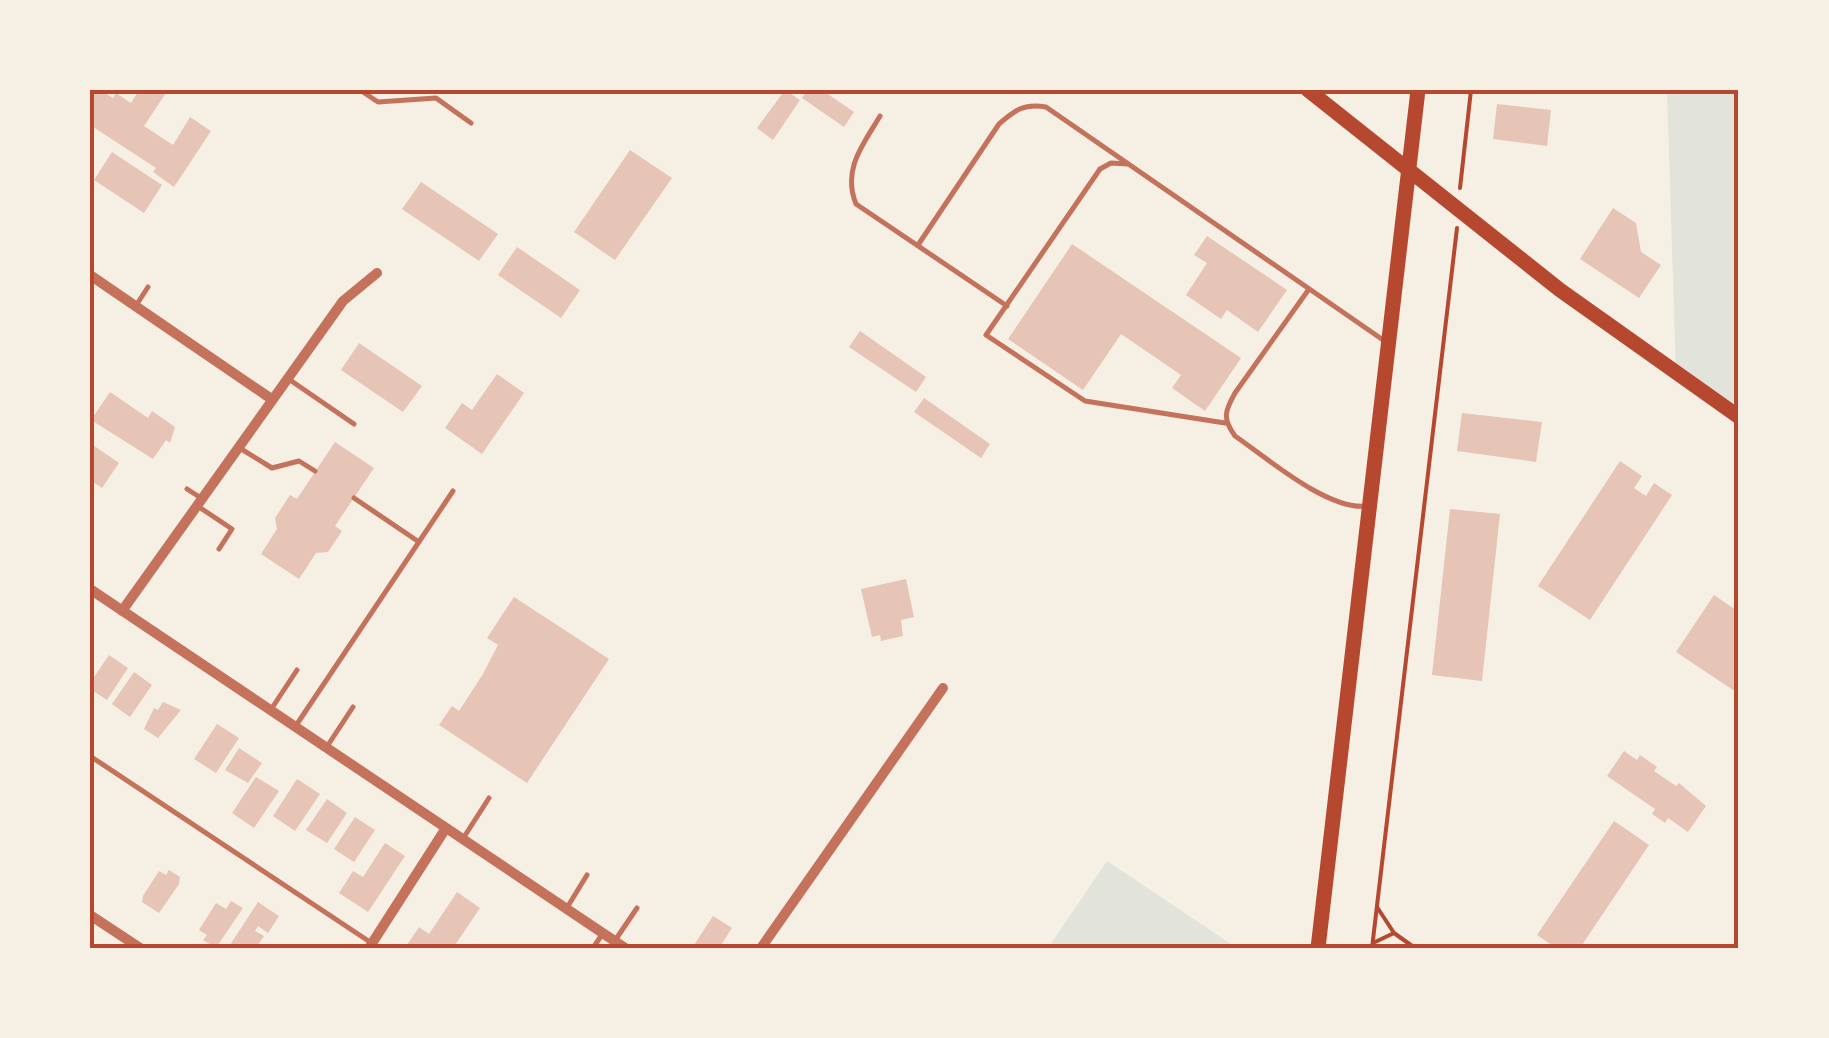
<svg xmlns="http://www.w3.org/2000/svg" width="1829" height="1038" font-family="'PT Sans',sans-serif">
	<rect width="100%" height="100%" fill="#f6efe4"/>
	<path fill="#e2e4dc" d="M1667,90H1739V417L1676,374Z
		M1107,861L1237,948H1048Z"/>
	<path fill="#e6c5b7" d="M90,90H100L113,98L116,93L131,103L139,90H168L144,126L173,145L190,117L211,131L174,187L153,172L156,168L90,125Z
		M785,90L800,100L773,140L757,128Z
		M807,90H822L854,112L844,127L802,98Z
		M1497,104L1551,110L1547,146L1493,139Z
		M630,150L672,178L615,260L574,232Z
		M112,152L162,185L144,213L94,180Z
		M421,182L498,234L479,261L402,209Z
		M1613,208L1636,223L1641,252L1661,265L1639,298L1580,259Z
		M1207,236L1287,290L1258,332L1227,310L1221,319L1186,295L1207,263L1194,255Z
		M1072,244L1241,358L1205,411L1172,388L1181,375L1121,334L1083,390L1008,339Z
		M517,247L580,290L561,318L498,275Z
		M860,331L926,377L916,392L849,347Z
		M359,343L422,386L403,412L341,370Z
		M497,374L524,393L482,454L445,428L462,403L472,410Z
		M110,392L148,418L152,411L175,427L170,443L166,440L153,459L91,420Z
		M924,398L990,444L981,458L914,412Z
		M1462,413L1542,422L1536,462L1457,451Z
		M335,442L374,468L335,526L342,531L328,552L316,553L299,579L261,554L277,529L275,518L290,495L297,499Z
		M90,443L119,463L102,488L90,480Z
		M1620,461L1642,476L1634,488L1646,496L1654,483L1672,495L1590,620L1538,586Z
		M1450,509L1500,514L1482,681L1432,675Z
		M906,579L914,617L901,620L903,636L881,641L880,635L872,637L861,589Z
		M1714,595L1739,612L1736,692L1676,652Z
		M514,597L609,659L527,783L439,725L452,706L459,711L483,674L498,645L487,638Z
		M109,655L128,668L107,700L90,689V683Z
		M134,672L152,685L130,717L112,704Z
		M163,702L181,710L158,738L144,729L154,708L158,710Z
		M217,724L239,738L216,773L194,759Z
		M239,748L262,763L248,783L225,770Z
		M1624,751L1637,760L1640,755L1657,767L1654,771L1676,786L1679,783L1706,806L1688,832L1668,818L1665,823L1652,814L1655,809L1607,776Z
		M256,777L279,791L254,828L232,813Z
		M297,779L320,794L295,831L273,816Z
		M327,799L347,813L327,843L306,830Z
		M355,817L375,830L354,862L334,849Z
		M1614,821L1649,845L1580,948H1556L1537,935Z
		M385,843L405,856L368,912L339,893L353,871L363,877Z
		M169,870L180,877L179,884L159,913L142,902L143,896L159,871L166,875Z
		M457,892L480,908L453,948H405L419,927L429,934Z
		M231,901L243,908L216,948L203,940L207,935L199,930L216,903L226,909Z
		M258,902L279,916L268,933L258,926L255,931L264,936L256,948H228Z
		M713,916L732,928L719,948H692Z"/>
	<g fill="none" stroke-linecap="round" stroke-linejoin="round">
		<path stroke="#b5482f" stroke-width="4" d="M1460,188L1471,90
			M1377,907L1394,933L1415,948
			M1373,943L1394,933
			M1372,948L1457,228"/>
		<path stroke="#c5725c" stroke-width="5" d="M360,90L378,102L436,98L471,123
			M880,116C863,145 842,169 856,204L1007,306
			M1128,164L1111,163L1100,169L986,335L1085,401L1225,423
			M918,245L999,124C1015,110 1024,103 1046,107L1386,342
			M1309,289L1235,393C1225,411 1222,418 1235,436C1267,458 1328,511 1367,506
			M137,304L148,287
			M290,380L354,424
			M238,447L272,468L299,461L315,471
			M187,489L201,498
			M354,498L419,542
			M196,505L232,529L219,549
			M272,708L297,670
			M297,724L453,491
			M328,745L353,707
			M90,756L370,942
			M464,837L489,798
			M568,906L587,875
			M616,939L637,908
			M593,948L603,933
			M1738,948L1739,909"/>
		<path stroke="#c5725c" stroke-width="10" d="M90,275L270,398
			M90,589L625,948
			M122,611L343,301L377,273
			M90,915L140,948
			M369,948L446,828
			M761,948L943,688"/>
		<path stroke="#b5482f" stroke-width="15" d="M1308,90L1560,290L1739,417
			M1318,948L1418,90"/>
	</g>
	<rect width="1829" height="1038" fill="none" stroke="#f6efe4" stroke-width="185"/>
	<rect x="92" y="92" width="1644" height="854" fill="none" stroke="#b5482f" stroke-width="4"/>
</svg>
